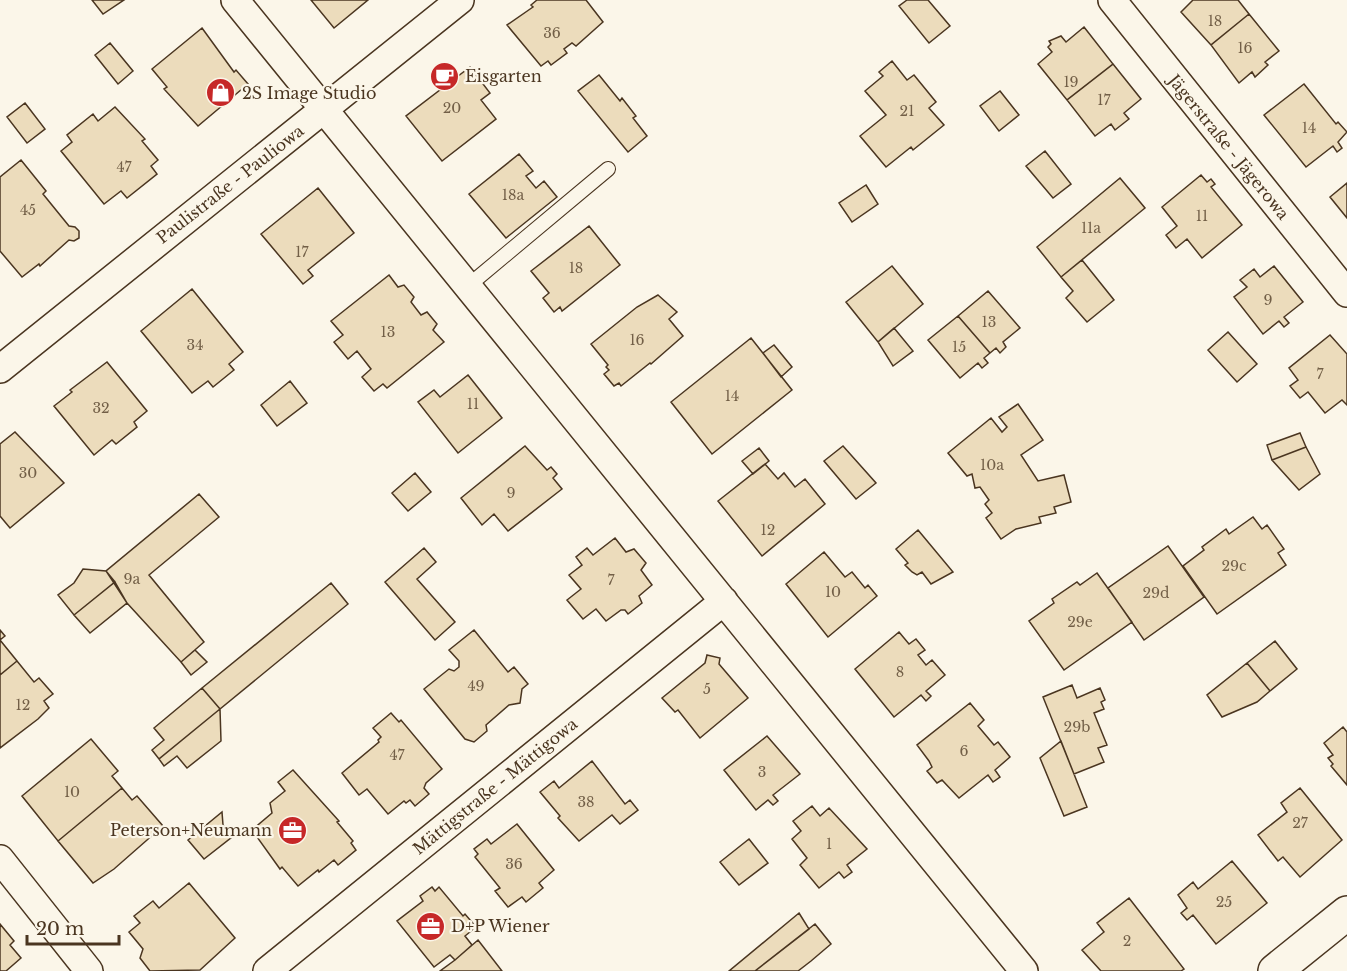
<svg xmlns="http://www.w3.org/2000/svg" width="1347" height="971" font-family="'Libre Baskerville',serif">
	<rect width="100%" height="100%" fill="#fbf6e9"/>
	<path fill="#ecdcbc" stroke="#4a3520" stroke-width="1.5" d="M92,0H124L103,14Z
		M311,0H368L334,28Z
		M537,0H586L603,22L576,46L572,43L564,49L567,53L551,65L548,61L541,66L507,25L533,7L531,5Z
		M907,0H928L950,26L929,43L899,6Z
		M1238,0L1249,14L1211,45L1181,12L1193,0Z
		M1249,14L1279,51L1265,62L1268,65L1255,77L1252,72L1239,83L1211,45Z
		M1084,27L1113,64L1067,100L1038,64L1052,52L1048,47L1051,44L1049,41L1061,36L1066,42Z
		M202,28L234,72L236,70L248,84L198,126L164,89L167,87L152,69Z
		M110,43L133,71L118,84L95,55Z
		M892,61L907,80L914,75L936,102L929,108L944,125L913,150L911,147L886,167L860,136L886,115L865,91L883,76L879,72Z
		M1113,64L1141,99L1124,113L1129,119L1115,130L1111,124L1095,136L1067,100Z
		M470,67L490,93L481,100L496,119L442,161L406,116Z
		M599,75L620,101L622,98L636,116L633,118L647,136L628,152L578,91Z
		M1304,84L1336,124L1338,122L1347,132L1338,142L1342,148L1337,152L1333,146L1306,167L1264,115Z
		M1000,91L1019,115L999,131L980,106Z
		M25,103L45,129L27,143L7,117Z
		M115,107L145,139L142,141L158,160L151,166L157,174L127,198L121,191L104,204L61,151L72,142L67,135L93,114L98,121Z
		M1045,151L1071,184L1053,198L1026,166Z
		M519,154L533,171L526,176L536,188L544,181L557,197L506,238L469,194Z
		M21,160L46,191L43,194L69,226L75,227L79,231V238L74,241L69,240L40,266L39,264L22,277L0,251V177Z
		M1201,175L1207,182L1211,179L1215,184L1211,187L1242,225L1202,258L1187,239L1176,248L1166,235L1177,226L1162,207Z
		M1120,178L1145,208L1061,277L1037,247Z
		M1347,183V218L1330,197Z
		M866,185L878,204L852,222L839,203Z
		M318,188L354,233L308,270L313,276L303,284L261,234Z
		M589,226L620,265L562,311L560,307L554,312L543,298L549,293L531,271Z
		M1082,260L1114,300L1087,322L1066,298L1073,291L1061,277Z
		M892,266L923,304L878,342L846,302Z
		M1274,266L1303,302L1284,317L1289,323L1284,327L1279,321L1263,334L1234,297L1247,287L1240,280L1254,269L1260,277Z
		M389,275L398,287L404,285L414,297L411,302L421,315L427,312L437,324L433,330L444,342L387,388L383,384L374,391L362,377L371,369L357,351L348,359L334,342L343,335L331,321Z
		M192,289L243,352L229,364L234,370L213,387L208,381L192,393L141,331Z
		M988,291L1020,328L1003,342L1006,347L1000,353L996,348L990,353L958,316Z
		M658,295L677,312L669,319L683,336L651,364L650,363L621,386L619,383L614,386L604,374L609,370L606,367L608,365L591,344L637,307Z
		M958,316L990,353L984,358L988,363L982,368L978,363L960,378L928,340Z
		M894,328L913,351L893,366L878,342Z
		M1228,332L1257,364L1237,382L1208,350Z
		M1330,335L1347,354V405L1342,400L1325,413L1308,392L1300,398L1290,386L1298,380L1289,368Z
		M751,338L792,390L712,454L671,402Z
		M774,345L792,367L781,377L763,353Z
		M107,362L147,411L134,422L137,427L116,444L112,440L94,455L54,406L72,392L70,390Z
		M468,375L502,418L458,453L418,402L434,390L440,397Z
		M290,381L307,403L277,426L261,405Z
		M1018,404L1043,440L1021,455L1038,481L1064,475L1071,502L1054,507L1056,513L1039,517L1041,523L1016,529L1001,539L986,518L992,513L985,504L989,500L980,487L975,488L972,474L967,476L948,453L991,418L1002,432L1007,427L999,417Z
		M15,432L64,483L10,528L0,516V444Z
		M1300,433L1306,447L1272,460L1267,445Z
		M525,446L547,470L551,467L557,474L553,478L562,489L508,531L494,514L482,525L461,498Z
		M843,446L876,483L856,499L824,461Z
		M1306,447L1320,474L1299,490L1272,460Z
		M759,448L769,461L753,474L742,461Z
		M765,464L778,479L784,473L795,487L805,479L825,504L762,556L718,501Z
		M415,473L431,492L408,511L392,493Z
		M199,494L219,517L149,575L204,642L181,662L127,603L106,571Z
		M1253,517L1262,529L1267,525L1284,549L1278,553L1286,565L1217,614L1183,566L1204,550L1202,547L1226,529L1229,534Z
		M918,530L953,572L931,584L922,572L917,575L912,572L905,565L908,563L896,549Z
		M615,538L626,552L634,549L646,563L641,570L652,585L639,596L642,603L628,614L625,610H621L606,621L596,609L583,619L567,600L581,589L569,575L582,565L576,557L587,548L593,555Z
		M1168,546L1204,597L1144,640L1108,588Z
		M424,548L436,562L417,579L455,622L435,640L385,582Z
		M824,552L845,577L852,572L865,588L868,585L877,596L828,637L786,584Z
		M83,569L106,571L115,582L74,615L58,595L74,583Z
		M1097,573L1132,622L1064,670L1029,621L1054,603L1052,599L1077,582L1080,585Z
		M115,582L127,603L90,633L74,615Z
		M331,583L348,604L220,709L202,688Z
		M0,630L5,636L0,640L17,661L0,675Z
		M474,630L508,672L514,667L528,684L522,689L520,703L509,705L486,725L487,731L474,742L465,739L424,689L449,669L454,671L459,667V661L449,650Z
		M899,632L909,644L916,639L925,650L918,655L926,665L932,660L945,675L926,691L931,696L926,701L921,695L894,717L855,669Z
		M1275,641L1297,669L1270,691L1247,663Z
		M195,650L207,662L191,675L181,662Z
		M707,655L720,658L719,664L748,698L700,738L678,710L675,712L662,698L705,663Z
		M17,661L34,682L39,678L53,694L44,701L49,708L38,719L0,748V675Z
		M1247,663L1270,691L1257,702L1222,717L1207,695Z
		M1072,685L1077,698L1100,688L1105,700L1101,702L1104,709L1094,713L1107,745L1098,748L1104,762L1074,774L1043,697Z
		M202,688L220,709L159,759L152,750L164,740L154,728Z
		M970,703L984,720L978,726L994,745L998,742L1010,757L995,770L1000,777L993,782L988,775L959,798L942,780L937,783L927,771L932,767L929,761L917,745Z
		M220,709L221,741L187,768L177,756L164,766L159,759Z
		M391,713L399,722L401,720L442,769L426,783L424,788L429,794L415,806L410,800L406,803L404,801L388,814L367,789L359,795L342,773L379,742L378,740L381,737L373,728Z
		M1343,727L1347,732V785L1331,766L1333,764L1328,758L1333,755L1324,743Z
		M767,736L800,774L773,795L778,801L773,805L768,800L756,810L724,770Z
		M91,739L118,771L112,776L122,788L58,841L22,796Z
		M1061,741L1087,807L1064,816L1040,758Z
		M592,761L625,804L630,800L638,810L620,824L612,815L579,841L558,818L560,816L540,792L554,781L559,788Z
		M293,770L339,821L337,822L353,841L351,843L356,850L338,865L334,860L319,872L318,870L298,886L282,867L280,869L252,830L272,813L270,803L285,791L278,782Z
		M122,788L132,800L137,796L163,826L114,869L93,883L58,841Z
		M1300,788L1342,840L1300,877L1283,857L1278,861L1258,835L1287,812L1281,803Z
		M812,806L820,816L829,808L867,849L847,865L852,872L844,878L839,872L819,888L800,865L807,858L792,839L801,831L793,821Z
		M222,812L223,825L232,837L204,859L188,840Z
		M517,824L554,870L539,883L543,888L526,902L522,897L508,907L495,891L500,888L475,857L478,854L474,849L487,839L491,844Z
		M749,839L768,863L739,885L720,862Z
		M1232,861L1267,903L1216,944L1193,915L1187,920L1181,913L1187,908L1178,895L1193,882L1198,889Z
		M189,883L235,938L200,970L150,971L140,958L143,949L129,932L140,923L134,916L153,901L159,908Z
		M432,887L435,891L439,887L463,916L465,914L476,927L465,936L472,945L455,960L450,955L434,967L397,921L423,901L420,896Z
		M1129,898L1184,969L1181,971H1101L1082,950L1104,932L1097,923Z
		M799,913L809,929L755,971H729Z
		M0,924L14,941L10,945L21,958L6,971H0Z
		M815,924L831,944L811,961L798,971H755Z
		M478,940L502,971H440L455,960Z"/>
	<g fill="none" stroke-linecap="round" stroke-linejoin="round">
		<defs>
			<path id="service" d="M468,286L608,169"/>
			<path id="minor" d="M235,0L1024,971
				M1112,0L1347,293
				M0,369L460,0
				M0,859L89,971
				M267,971L724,601"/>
			<path id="tertiary" d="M1275,971L1347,913"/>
		</defs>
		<use href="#service" stroke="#4a3520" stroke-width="16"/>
		<use href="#minor" stroke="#4a3520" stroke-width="30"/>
		<use href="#tertiary" stroke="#4a3520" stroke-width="36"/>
		<use href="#service" stroke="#fbf6e9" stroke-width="14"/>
		<use href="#minor" stroke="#fbf6e9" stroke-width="27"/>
		<use href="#tertiary" stroke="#fbf6e9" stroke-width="33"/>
	</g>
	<defs>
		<symbol id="cafe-disc" viewBox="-11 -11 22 22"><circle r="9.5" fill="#c62828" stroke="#fbf6e9"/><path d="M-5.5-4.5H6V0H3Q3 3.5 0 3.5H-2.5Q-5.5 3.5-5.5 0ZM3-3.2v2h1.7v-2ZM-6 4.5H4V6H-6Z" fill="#fff"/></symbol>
		<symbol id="shop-disc" viewBox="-11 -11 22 22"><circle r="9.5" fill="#c62828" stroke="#fbf6e9"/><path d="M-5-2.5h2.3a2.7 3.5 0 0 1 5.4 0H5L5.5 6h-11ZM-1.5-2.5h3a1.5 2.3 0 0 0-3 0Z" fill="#fff"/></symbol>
		<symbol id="office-disc" viewBox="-11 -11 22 22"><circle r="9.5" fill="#c62828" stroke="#fbf6e9"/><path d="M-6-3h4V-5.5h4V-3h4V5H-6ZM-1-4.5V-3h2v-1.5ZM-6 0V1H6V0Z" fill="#fff"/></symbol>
	</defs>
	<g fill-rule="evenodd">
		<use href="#cafe-disc" x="428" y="60" width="33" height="33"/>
		<use href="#shop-disc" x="204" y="76" width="33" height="33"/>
		<use href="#office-disc" x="276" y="814" width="33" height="33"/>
		<use href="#office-disc" x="414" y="910" width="33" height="33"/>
	</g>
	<g text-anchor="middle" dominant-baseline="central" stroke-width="4.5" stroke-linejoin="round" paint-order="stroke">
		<g font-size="14" fill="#725f47">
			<text x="1215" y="21">18</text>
			<text x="552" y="33">36</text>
			<text x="1245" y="48">16</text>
			<text x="1071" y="82">19</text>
			<text x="1104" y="100">17</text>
			<text x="452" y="108">20</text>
			<text x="907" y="111">21</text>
			<text x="1309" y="128">14</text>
			<text x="124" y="167">47</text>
			<text x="513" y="195">18a</text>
			<text x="28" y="210">45</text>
			<text x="1202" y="216">11</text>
			<text x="1091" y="228">11a</text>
			<text x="302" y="252">17</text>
			<text x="576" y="268">18</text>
			<text x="1268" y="300">9</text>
			<text x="989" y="322">13</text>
			<text x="388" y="332">13</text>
			<text x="637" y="340">16</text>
			<text x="195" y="345">34</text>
			<text x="959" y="347">15</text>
			<text x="1320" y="374">7</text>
			<text x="732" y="396">14</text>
			<text x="473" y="404">11</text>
			<text x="101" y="408">32</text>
			<text x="992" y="465">10a</text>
			<text x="28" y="473">30</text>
			<text x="511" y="493">9</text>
			<text x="768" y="530">12</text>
			<text x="1234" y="566">29c</text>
			<text x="132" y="579">9a</text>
			<text x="611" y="580">7</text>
			<text x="833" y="592">10</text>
			<text x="1156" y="593">29d</text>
			<text x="1080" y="622">29e</text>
			<text x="900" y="672">8</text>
			<text x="476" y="686">49</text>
			<text x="707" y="689">5</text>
			<text x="23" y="705">12</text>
			<text x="1077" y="727">29b</text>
			<text x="964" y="751">6</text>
			<text x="397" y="755">47</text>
			<text x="762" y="772">3</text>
			<text x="72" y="792">10</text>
			<text x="586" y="802">38</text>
			<text x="1300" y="823">27</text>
			<text x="829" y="844">1</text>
			<text x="514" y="864">36</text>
			<text x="1224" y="902">25</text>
			<text x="1127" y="941">2</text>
		</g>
		<g font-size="16" fill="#4a3520" stroke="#fbf6e9" text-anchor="start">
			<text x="465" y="76">Eisgarten</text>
			<text x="242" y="93">2S Image Studio</text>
			<text x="272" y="830" text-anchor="end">Peterson+Neumann</text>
			<text x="451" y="926">D+P Wiener</text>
		</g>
		<g font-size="16" fill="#4a3520" stroke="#fbf6e9">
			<text transform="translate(1229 147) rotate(51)">Jägerstraße - Jägerowa</text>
			<text transform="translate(230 184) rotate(-38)">Paulistraße - Pauliowa</text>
			<text transform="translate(495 786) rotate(-39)">Mättigstraße - Mättigowa</text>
		</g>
	</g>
	<path d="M27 935v9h92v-9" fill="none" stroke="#4a3520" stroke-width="3"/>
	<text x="36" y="935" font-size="18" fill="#4a3520" stroke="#fbf6e9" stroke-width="4.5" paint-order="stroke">20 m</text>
</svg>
